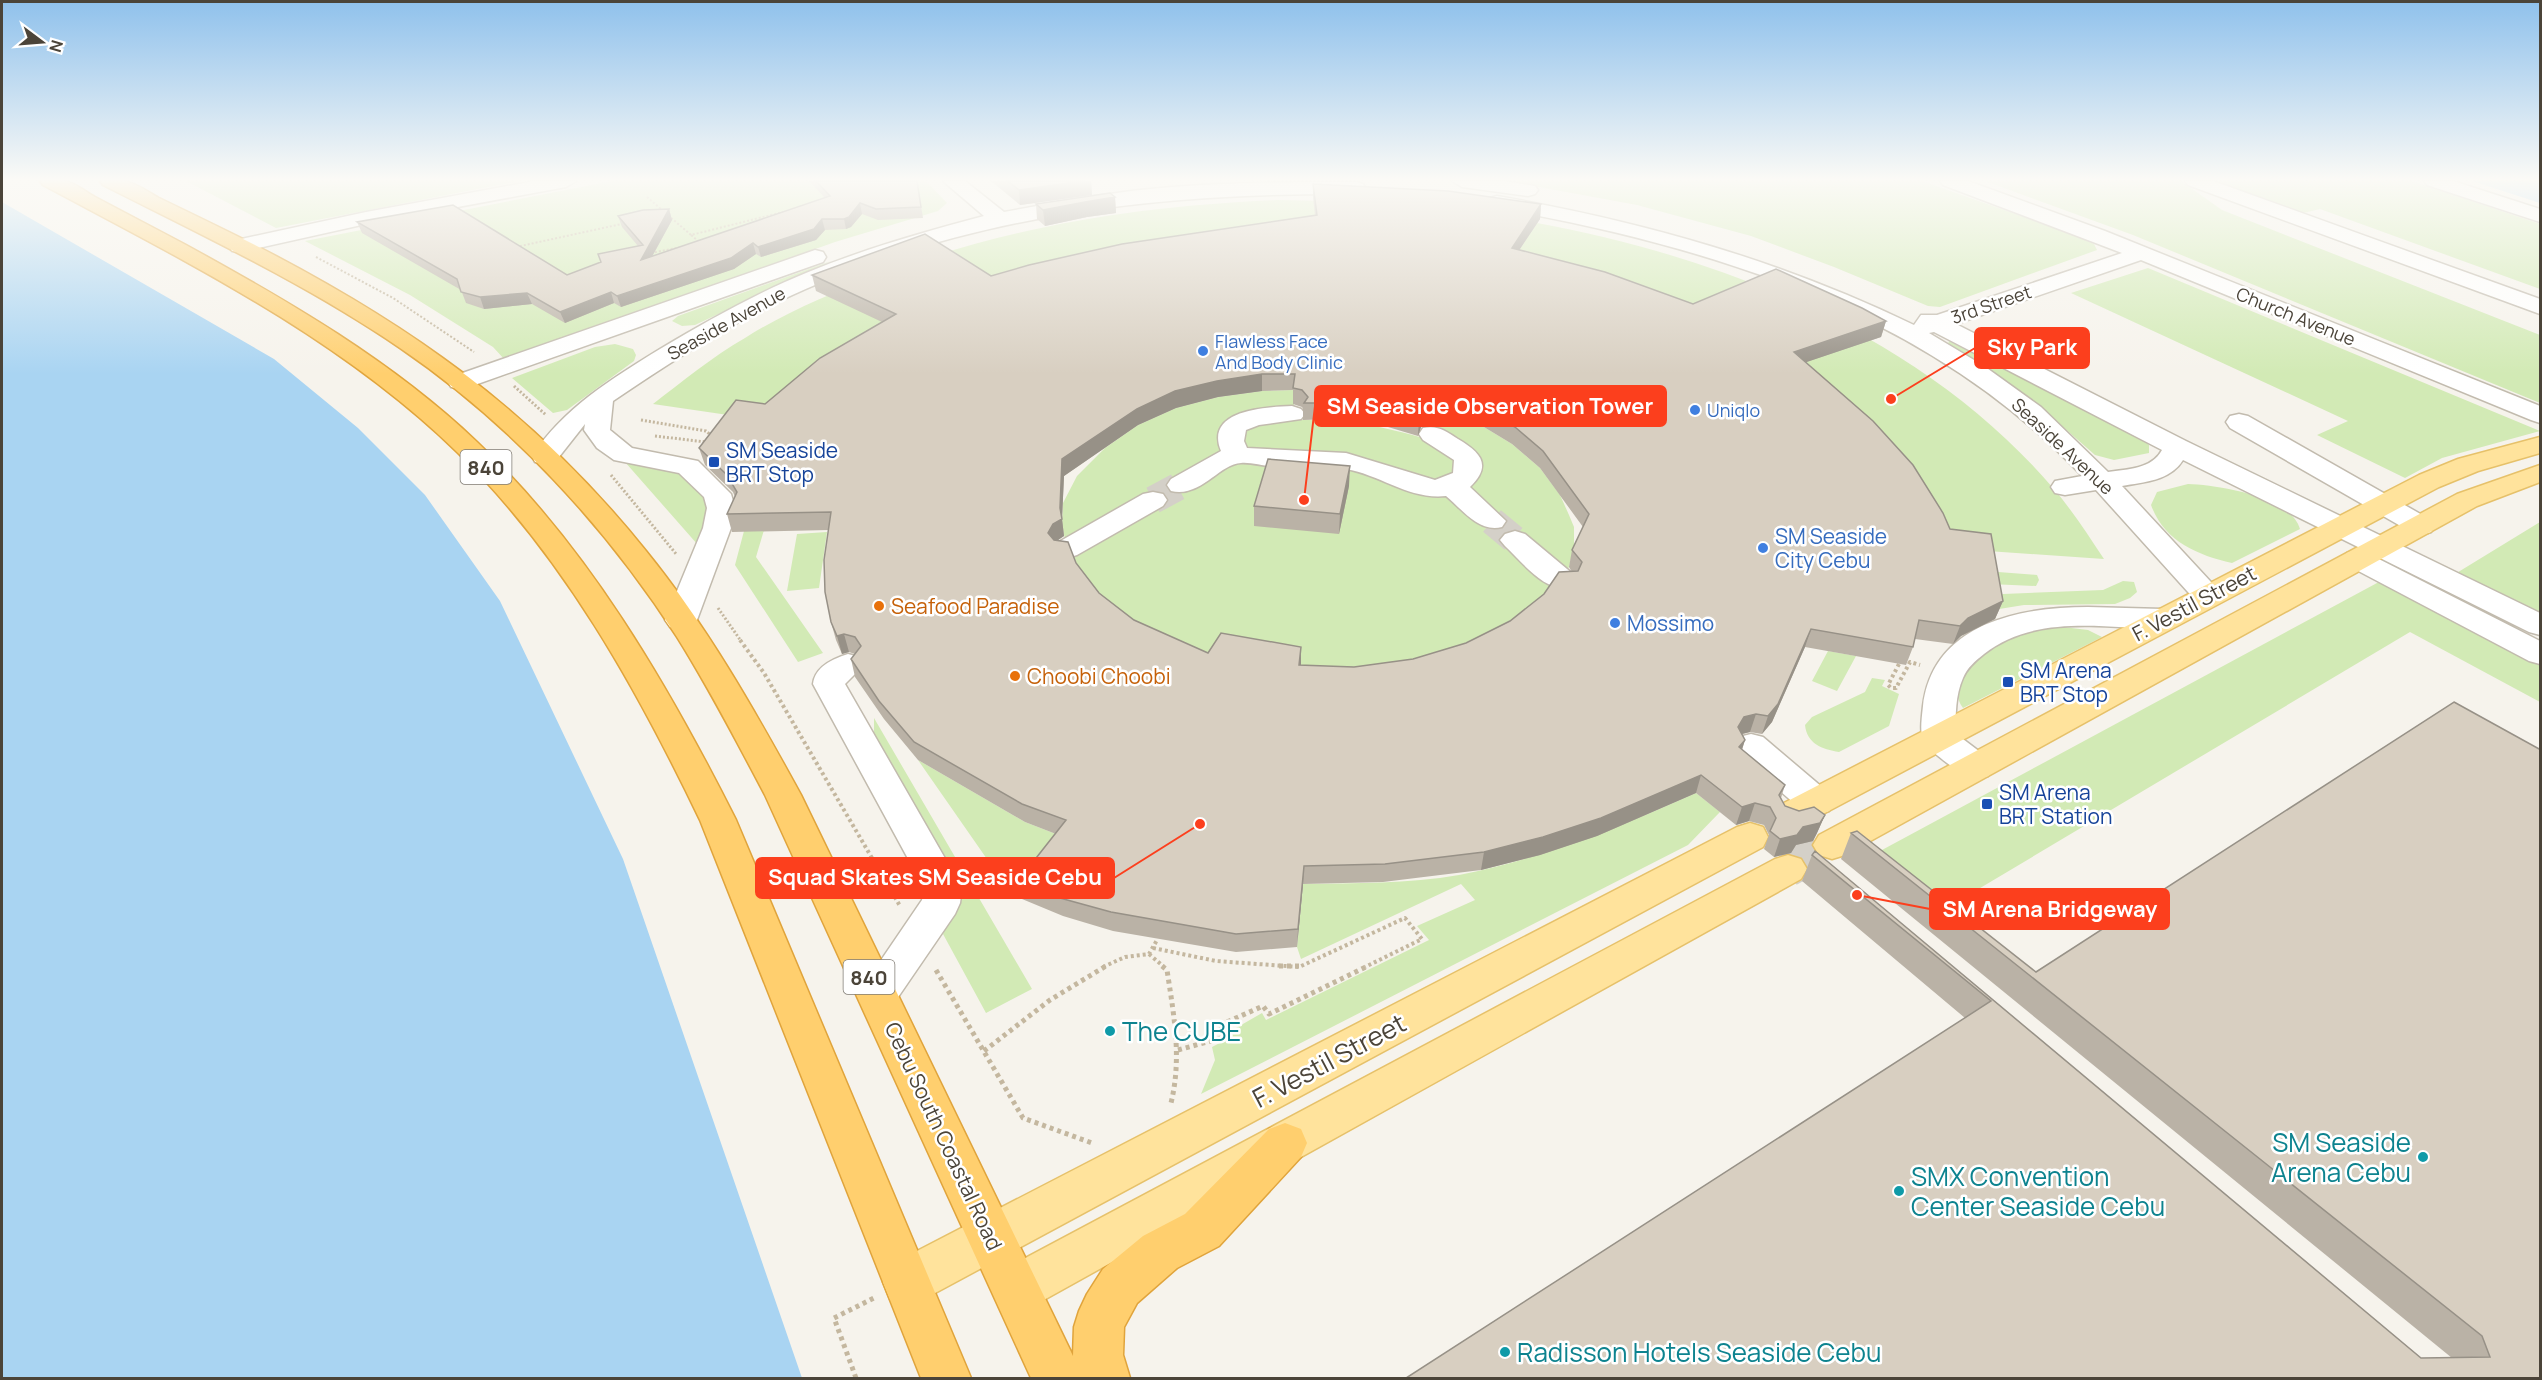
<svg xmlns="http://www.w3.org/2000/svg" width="2542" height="1380" font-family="Manrope,sans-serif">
	<rect width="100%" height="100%" fill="#f6f3ec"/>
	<path fill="#d2eab5" d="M186,181H519L276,228Z
		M612,181H926L947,203L938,211L835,242L505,360L493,347L410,295L305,241Z
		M1506,181H1922L2064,231L2094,244L2097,250L1940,307L1928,306L1834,267L1751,236L1637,205Z
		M1985,181H2181L2222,210L2540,335V403L2133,235Z
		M2204,181H2412L2540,224V289L2320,209L2295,215Z
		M1277,200L1377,202L769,421L653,404C683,381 712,357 745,338C786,312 832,293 877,276C1009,226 1136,206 1277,200Z
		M1537,223C1728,258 1925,338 2053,488C2072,510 2088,535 2104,559L1973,550L1510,264Z
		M831,261L695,325L682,326L672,321L678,316Z
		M2148,268L2540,431L2442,458L2405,478L2317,435L2348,421L2071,293Z
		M1949,341L2145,441L2149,445V453L2114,460L2095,455L2029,397L1948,344Z
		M615,344L633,349L636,355L634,361L567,410L553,413L512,378L595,347Z
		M1294,390V420C1345,419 1379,425 1427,439L1451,413L1479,424L1512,444L1540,468L1560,495L1569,515L1574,527V546L1569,567L1541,612L1411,677L1209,671L1101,610L1067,549L1062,525L1063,503L1077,476L1105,448L1138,425L1176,408L1218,397L1262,391Z
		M625,462L683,473L693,479L713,510L698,545Z
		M2188,484C2217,485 2291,496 2300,529L2232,563C2197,555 2164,541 2151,505L2157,492Z
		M2540,522V615L2455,574Z
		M764,530L756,557L823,653L798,662L735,565L744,531Z
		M827,532L819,588L787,591L797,534Z
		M1907,565L2037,575L2039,580L2036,586L1990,584Z
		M2390,576L2540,654V702L2410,632L1928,919L1856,864Z
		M2123,581L2134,582L2137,592L2130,598L2115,604L2024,605L1993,610L1992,599L2003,594L2103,590Z
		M2055,626L2088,630L2102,637L1963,708C1942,681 1987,647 2010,636C2022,630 2041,629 2055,626Z
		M1828,651L1856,656L1837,691L1812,681Z
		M1872,678L1885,680L1882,686L1899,694L1889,726L1839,752C1822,749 1807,744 1805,725L1812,717L1865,692Z
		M874,718L1032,989L986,1013L943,934L956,902L874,744Z
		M918,760L1025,822L1069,839L1022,899L1012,895Z
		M1696,793L1720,812L1688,845L1201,1094L1215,1060L1212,1047L1233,1036L1229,1032L1262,1013L1266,1020L1429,940L1417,926L1475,900L1461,884L1301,959L1297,947L1303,884C1355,883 1408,884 1459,875C1542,859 1619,827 1696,793Z"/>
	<path fill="#a9d4f2" d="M2472,181H2540V203Z
		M2,202L274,359L358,428L425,495L500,601L623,859L802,1378H2Z"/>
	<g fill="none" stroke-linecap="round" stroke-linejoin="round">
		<path stroke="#d4d0c8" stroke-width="28" stroke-dasharray="28 14" stroke-linecap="butt" d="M1153,500L1181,485
			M1492,521L1515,540"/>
		<path stroke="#d4d0c8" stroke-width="36" stroke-dasharray="36 18" stroke-linecap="butt" d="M1788,869L1832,845"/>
		<defs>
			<path id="minor" d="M535,181H576L566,187L366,224L240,252L232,251L229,246L232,241L366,212Z
				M943,181H965L1004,212C1060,202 1116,191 1172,187C1234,182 1295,182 1356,182L1363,184L1366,188L1363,192L1356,194C1171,193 995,211 822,282C748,312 679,356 613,401L610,430L632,448L698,461L731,494L735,508L731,528L697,620L692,627L681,630L670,627L665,620L703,528L707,508L704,497L679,473L614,460L597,448L584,430L585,424L555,462L545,464L535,462L532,456C564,408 611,379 660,349C707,321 755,294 806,273C864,249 924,232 984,216Z
				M1452,181H1504L1535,186L1538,190L1535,194L1528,196L1462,187Z
				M1940,181H1968L2105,231L2540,406V423L2531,420L2141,260L1956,324L2186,441L2540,613V635L2529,632L2183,460C2170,481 2144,482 2122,486L2223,595L2219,602L2208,604L2197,602L2096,490L2065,495L2055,493L2051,487L2055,481L2082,476C1929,313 1711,246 1497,208L1490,206L1487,202L1490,198L1497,196C1645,222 1779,260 1914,325L1921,315H1937L2122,253L1943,185ZM1934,332L2162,450C2152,469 2128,469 2108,472L2041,407L1984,366L1929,333Z
				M2185,181H2213L2540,299V314L2188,185Z
				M2424,181H2453L2540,209V222L2427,185Z
				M815,250L823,252L826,257L823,262L469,387L460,389L451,387L448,382L451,377Z
				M1292,406L1301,409L1305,414L1301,419L1259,425L1246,430L1244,441L1247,448L1346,453L1435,480L1453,473L1454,460L1423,440L1419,434L1423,428C1438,425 1446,431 1458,439C1480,452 1493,465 1470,487L1506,521L1502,527C1479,533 1463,510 1446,496C1409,500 1381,475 1346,469C1323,465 1300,468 1277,467C1266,467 1252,462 1241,463C1219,464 1201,498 1171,491L1167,485L1171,479L1221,451C1204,410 1265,407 1292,406Z
				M2239,414L2248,416L2431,520L2435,526L2431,532L2421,535L2411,532L2230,428L2226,422L2230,416Z
				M1153,492L1163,494L1167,500L1163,506L1077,555L1067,558L1057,555L1052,549L1057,543L1143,494Z
				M1515,531L1525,534L1573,574L1577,581L1573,588C1546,594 1523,563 1505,546L1500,540L1505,534Z
				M2357,550L2367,553L2540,641V664L2529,661L2347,565L2342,559L2347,553Z
				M2088,607L2163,609L2174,612L2179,619L2174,626L2163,629C2103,628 2034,614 1984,654C1975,661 1967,668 1963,678C1955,696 1956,715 1955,733L1988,758L1994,767L1988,776C1970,781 1962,774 1947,763C1920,742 1919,741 1923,706C1933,623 2020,607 2088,607Z
				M848,654L859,657L864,665L845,684L962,888L960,903L955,914L892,1006L878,1011L864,1006L858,994L922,900L924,888L813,684C815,667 832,659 848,654Z
				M1751,734L1763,737L1829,793L1834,802L1829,811L1816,815L1803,811L1739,755L1734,746L1739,737Z"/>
			<path id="major" d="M2540,437V453L2478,471L2439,487L1806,823L1793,827L1780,823L1775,814L1780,805L2419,475L2458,459Z
				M2540,465V482L2477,506L1845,855L1832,859L1819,855L1813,845L1819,835L2457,494Z
				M1750,823L1763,827L1768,837L1763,847L924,1299L907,1306L890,1299L883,1282L890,1265L1737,827Z
				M1788,855L1801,859L1807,869L1801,879L1033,1306L1016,1313L999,1306L992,1289L999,1272L1775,859Z"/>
			<path id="highway" d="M40,181C47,181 58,179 65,181C75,183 86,192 95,197C125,213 156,229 186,245C288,301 392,361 477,442C588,547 668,685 736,820L971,1378H921L700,820C637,689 563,555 457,452C339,337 187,262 43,185Z
				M100,181C107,181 117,179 124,181C136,183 148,192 159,198C188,212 217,226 245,240C405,321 533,410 646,551C707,626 755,711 801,795L1073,1356L1074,1327L1079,1311L1087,1294L1103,1269L1143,1236L1185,1214L1269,1129L1285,1123L1301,1129L1307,1143L1301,1157L1219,1246L1177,1268L1137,1303L1124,1327L1123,1355L1130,1378H1031L765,795C737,742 709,688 677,637C605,525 510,423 400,348C306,284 204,236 103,185Z"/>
		</defs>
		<use href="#minor" stroke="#c2bbae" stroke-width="3"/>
		<use href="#major" stroke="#e6c16a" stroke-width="3"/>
		<use href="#highway" stroke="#e0a43c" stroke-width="3"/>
		<path stroke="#c4b79f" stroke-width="2" stroke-dasharray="2 2" stroke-linecap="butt" d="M647,197L691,235
			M702,244L691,235L783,212
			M516,247L626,223
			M651,253L682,247
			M316,257L393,298L474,352"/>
		<path stroke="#c4b79f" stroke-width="3" stroke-dasharray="2 2" stroke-linecap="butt" d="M514,386L546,415
			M641,420L706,431L713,437
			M655,436L706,442
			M611,475L677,555
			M718,608L741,641"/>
		<path stroke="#c4b79f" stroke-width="4" stroke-dasharray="3 3" stroke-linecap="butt" d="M740,640L764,673L900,906
			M1899,664L1888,685L1891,688H1896L1910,662L1920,665
			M1153,948L1216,961L1299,967L1405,918L1422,939L1365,967
			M1149,954L1164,967
			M1103,967L1125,957L1149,954L1157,940"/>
		<path stroke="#c4b79f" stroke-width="5" stroke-dasharray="4 4" stroke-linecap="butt" d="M1162,966L1167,970C1174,1016 1182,1058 1171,1103
			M1279,966H1302
			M936,970L1023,1118L1092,1143
			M1178,1050L1225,1037L1218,1026L1263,1006L1269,1014L1368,966
			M984,1051L1050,1000L1106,966
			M856,1378L834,1318L874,1298"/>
		<use href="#minor" fill="#fff" fill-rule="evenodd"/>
		<use href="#major" fill="#ffe39c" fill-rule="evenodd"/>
		<use href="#highway" fill="#ffcf6e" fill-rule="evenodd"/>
	</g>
	<path fill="#bab2a6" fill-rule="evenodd" d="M809,181H917L923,218L878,220L862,214L851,227L846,229L825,230L816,240L761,257L756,254L734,269L621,307L614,303L565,323L532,304L484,309L466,303L461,290L362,233L357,222L567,275L601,263L598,254L638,246L622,227L618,216L669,209L672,220L652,257L825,198Z
		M991,181H1091L1092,195L1020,205Z
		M1313,184L1541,204L1540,219L1519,250L1693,304L1886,321L1881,337L1806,362L1950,529L2003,601L1995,619L1961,636L1953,644L1915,639L1913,647L1906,665L1805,647L1772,722L1762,734L1750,732L1742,734L1745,740L1742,750L1785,785L1781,798L1785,806L1799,811L1825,815L1817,833L1813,841L1796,845L1791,853L1774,857L1764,849L1769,835L1764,825L1749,821L1736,825L1696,793L1597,836L1540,855L1481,870L1383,882L1303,884L1297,947L1236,952L1113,931L1063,916L1022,899L1018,881L1056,834L1025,822L918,760L884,719L855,677L851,659L855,654L849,652L842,654L836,640L831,622L829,530L732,532L727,514L735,497L733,492L705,465L699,448L765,404L882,322L816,291L812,275L991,276L1315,215L1313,198ZM1293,390V404L1302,407L1303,409V420L1336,419L1378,424L1418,436L1421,427L1439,426L1451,413L1479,424L1512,444L1540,468L1583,527L1572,550L1569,567L1572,572L1510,621L1466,643L1413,659L1354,667L1301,665V647L1208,653L1134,620L1099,593L1058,540L1064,536L1062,519L1064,476L1138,425L1176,408L1218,397L1262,391Z
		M1115,197L1116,213L1087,217L1045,226L1037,219L1036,204Z
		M1349,486L1339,534L1254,526V506Z
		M1851,833L2036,972L2541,1378H1406L1965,1018L1802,881L1812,855L1815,851L2421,1358H2452L1841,859Z"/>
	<path fill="#979187" d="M1083,181H1091L1092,195L1020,205L1019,190Z
		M1115,197L1116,213L1087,217L1045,226L1043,210L1085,202Z
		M860,203L862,214L851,227L846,229L844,219Z
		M1541,204L1540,219L1510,264L1512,248Z
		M669,209L672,220L644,271L641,260Z
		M822,219L825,230L816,240L761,257L758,247Z
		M753,243L756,254L734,269L621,307L617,296Z
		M611,292L614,303L565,323L560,312Z
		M527,293L532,304L484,309L480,297Z
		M1886,321L1881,337L1789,368L1794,352Z
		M1262,374V391L1218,397L1176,408L1138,425L1064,476L1062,519L1064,536L1055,542L1048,533L1060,508L1062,459L1137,409L1175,391L1217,381Z
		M1453,397L1451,413L1439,426L1441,410Z
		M1422,410L1421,427L1418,436L1419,419Z
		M1350,466L1349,486L1339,534L1340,514Z
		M2003,601L1995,619L1961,636L1953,644L1960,626L1968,618Z
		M1811,629L1805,647L1772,722L1762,734L1768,716Z
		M844,634L849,652L842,654L837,636Z
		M1301,647V665H1299Z
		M1756,714L1750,732L1738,735V727L1744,717Z
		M1745,740L1739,758V747Z
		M1701,775L1696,793L1597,836L1540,855L1481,870L1484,852Z
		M1755,803L1749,821L1736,825L1742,807Z
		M1825,815L1817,833L1813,841L1796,845L1791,853L1774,857L1780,839Z
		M1304,866L1303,884L1297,947L1298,929Z"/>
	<path fill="#d8cfc1" stroke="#979187" stroke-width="1.5" fill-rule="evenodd" d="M816,181H917L921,207L876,209L860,203L849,217L844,219H822L814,229L758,247L753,243L731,258L617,296L611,292L560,312L527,293L480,297L461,292L457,279L357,222L453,205L567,275L601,262L598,254L643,245L618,216L643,210L669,209L641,260L830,196Z
		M1008,181H1083L1019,190Z
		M1313,184L1448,191L1541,204L1512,248L1605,272L1693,304L1776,269L1862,308L1886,321L1794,352L1873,421L1913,465L1943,513L1950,529L1991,534L2003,601L1968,618L1960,626L1919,620L1913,647L1811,629L1778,704L1768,716L1756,714L1744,717L1738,727L1745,740L1739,747L1785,785L1779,795L1785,806L1799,811L1814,807L1825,815L1820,823L1803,827L1797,835L1780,839L1770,831L1776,818L1770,807L1755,803L1742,807L1701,775L1601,818L1543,837L1484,852L1385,864L1304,866L1298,929L1236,934L1111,912L1060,898L1018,881L1066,820L1022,804L914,742L879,701L851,659L861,646L855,637L844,634L837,636L831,622L825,592L824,560L831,512L727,514L737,492L727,475L699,448L736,400L765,404L820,358L896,314L812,275L925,234L991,276L1029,265L1122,244L1317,215ZM1262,374H1295L1293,388L1302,390L1308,397L1304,403H1337L1379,408L1419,419L1422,410H1441L1453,397L1480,408L1515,427L1543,451L1589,514L1572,550L1582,562L1578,571L1559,572L1544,594L1510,621L1466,643L1413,659L1354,667L1299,665L1301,647L1221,633L1208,653L1134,620L1099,593L1076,563L1068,542L1054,540L1048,533L1053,524L1062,519L1060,508L1062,459L1137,409L1175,391L1217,381Z
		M1110,193L1115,197L1085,202L1043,210L1036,204Z
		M1268,459L1350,466L1340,514L1254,506Z
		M2454,702L2541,750V1378H1406L1991,1001L1812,855L1815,851L2421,1358L2490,1357L2482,1336L1851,833L1857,831L2036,972Z"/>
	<linearGradient id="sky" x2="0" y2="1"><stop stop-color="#8fc1ec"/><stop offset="0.48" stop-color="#fbfaf6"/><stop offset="1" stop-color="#fbfaf6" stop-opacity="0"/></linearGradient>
	<rect width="2542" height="374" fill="url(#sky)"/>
	<g fill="#3f7fe0" stroke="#fff" stroke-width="2">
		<circle cx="1203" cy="351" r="6"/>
		<circle cx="1695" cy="410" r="6"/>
		<circle cx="1763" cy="548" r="6"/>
		<circle cx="1615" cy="623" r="6"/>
	</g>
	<g fill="#1a4fb4" stroke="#fff" stroke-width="2">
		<rect x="708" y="456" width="12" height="12" rx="3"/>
		<rect x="2002" y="676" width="12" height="12" rx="3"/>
		<rect x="1981" y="798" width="12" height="12" rx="3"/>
	</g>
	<g fill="#e8710a" stroke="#fff" stroke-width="2">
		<circle cx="879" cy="606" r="6"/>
		<circle cx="1015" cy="676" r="6"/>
	</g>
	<g fill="#0f9aa8" stroke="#fff" stroke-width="2">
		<circle cx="1110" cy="1031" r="6"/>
		<circle cx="2423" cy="1157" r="6"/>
		<circle cx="1899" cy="1191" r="6"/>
		<circle cx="1505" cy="1352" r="6"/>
	</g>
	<g text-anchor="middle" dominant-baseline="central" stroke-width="5" stroke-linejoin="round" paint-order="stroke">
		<g font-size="18" fill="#4b4439" stroke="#fff">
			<text transform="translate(1991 304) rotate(-19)">3rd Street</text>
			<text transform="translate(2296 316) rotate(22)">Church Avenue</text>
			<text transform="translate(726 323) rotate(-29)">Seaside Avenue</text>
			<text transform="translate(2063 446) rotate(43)">Seaside Avenue</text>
		</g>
		<g font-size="18" fill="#366cbe" stroke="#fff" text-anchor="start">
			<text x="1215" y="341">Flawless Face<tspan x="1215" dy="21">And Body Clinic</tspan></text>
			<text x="1707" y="410">Uniqlo</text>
		</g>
		<g fill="#fff" stroke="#817c74" stroke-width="1.5">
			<rect x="460.5" y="450" width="51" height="34" rx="4.5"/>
			<rect x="843.5" y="960" width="51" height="34" rx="4.5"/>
		</g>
		<g font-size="20" font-weight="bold" fill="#4b4439">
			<text x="486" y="467">840</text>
			<text x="869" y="977">840</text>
		</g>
		<g font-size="21" fill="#164399" stroke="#fff" text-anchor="start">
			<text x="726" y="450">SM Seaside<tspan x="726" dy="24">BRT Stop</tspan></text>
			<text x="2020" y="670">SM Arena<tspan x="2020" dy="24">BRT Stop</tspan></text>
			<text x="1999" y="792">SM Arena<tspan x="1999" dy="24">BRT Station</tspan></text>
		</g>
		<g font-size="21" fill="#366cbe" stroke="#fff" text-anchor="start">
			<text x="1775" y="536">SM Seaside<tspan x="1775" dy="24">City Cebu</tspan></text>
			<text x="1627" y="623">Mossimo</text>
		</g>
		<g font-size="21" fill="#4b4439" stroke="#fff">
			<text transform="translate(2194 603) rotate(-28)">F. Vestil Street</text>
			<text transform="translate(944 1136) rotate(65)">Cebu South Coastal Road</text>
		</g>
		<g font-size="21" fill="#c56008" stroke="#fff" text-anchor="start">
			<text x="891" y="606">Seafood Paradise</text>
			<text x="1027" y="676">Choobi Choobi</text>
		</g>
		<g font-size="26" fill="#0d838f" stroke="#fff" text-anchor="start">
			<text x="1122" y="1031">The CUBE</text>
			<text x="2411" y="1142" text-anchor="end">SM Seaside<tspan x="2411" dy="30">Arena Cebu</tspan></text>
			<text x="1911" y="1176">SMX Convention<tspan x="1911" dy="30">Center Seaside Cebu</tspan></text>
			<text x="1517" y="1352">Radisson Hotels Seaside Cebu</text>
		</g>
		<g font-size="26" fill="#4b4439" stroke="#fff">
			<text transform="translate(1329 1060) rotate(-28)">F. Vestil Street</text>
		</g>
	</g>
	<path fill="none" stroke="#fc3f1d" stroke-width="2" d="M1891 399L1975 348M1304 500L1315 406M1200 824L1114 878M1857 895L1930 909"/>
	<g fill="#fc3f1d" stroke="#fff" stroke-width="2">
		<circle cx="1891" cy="399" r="6"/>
		<circle cx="1304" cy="500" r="6"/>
		<circle cx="1200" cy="824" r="6"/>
		<circle cx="1857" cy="895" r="6"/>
	</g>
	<g fill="#fc3f1d" stroke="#fc3f1d" stroke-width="2">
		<rect x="1975" y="328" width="114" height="40" rx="6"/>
		<rect x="1315" y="386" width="351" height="40" rx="6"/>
		<rect x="756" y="858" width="358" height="40" rx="6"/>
		<rect x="1930" y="889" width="239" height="40" rx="6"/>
	</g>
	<g font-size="22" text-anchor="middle" font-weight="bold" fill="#fff">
		<text x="2032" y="355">Sky Park</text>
		<text x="1490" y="414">SM Seaside Observation Tower</text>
		<text x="935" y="885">Squad Skates SM Seaside Cebu</text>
		<text x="2050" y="917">SM Arena Bridgeway</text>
	</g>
	<rect width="2542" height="1380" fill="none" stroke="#4b4439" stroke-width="6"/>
	<g transform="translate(42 42) rotate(106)" stroke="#ffffff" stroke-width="4.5" paint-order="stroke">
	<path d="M0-4.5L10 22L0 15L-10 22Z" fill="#4b4439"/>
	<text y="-9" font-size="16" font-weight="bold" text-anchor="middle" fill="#4b4439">N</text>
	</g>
</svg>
